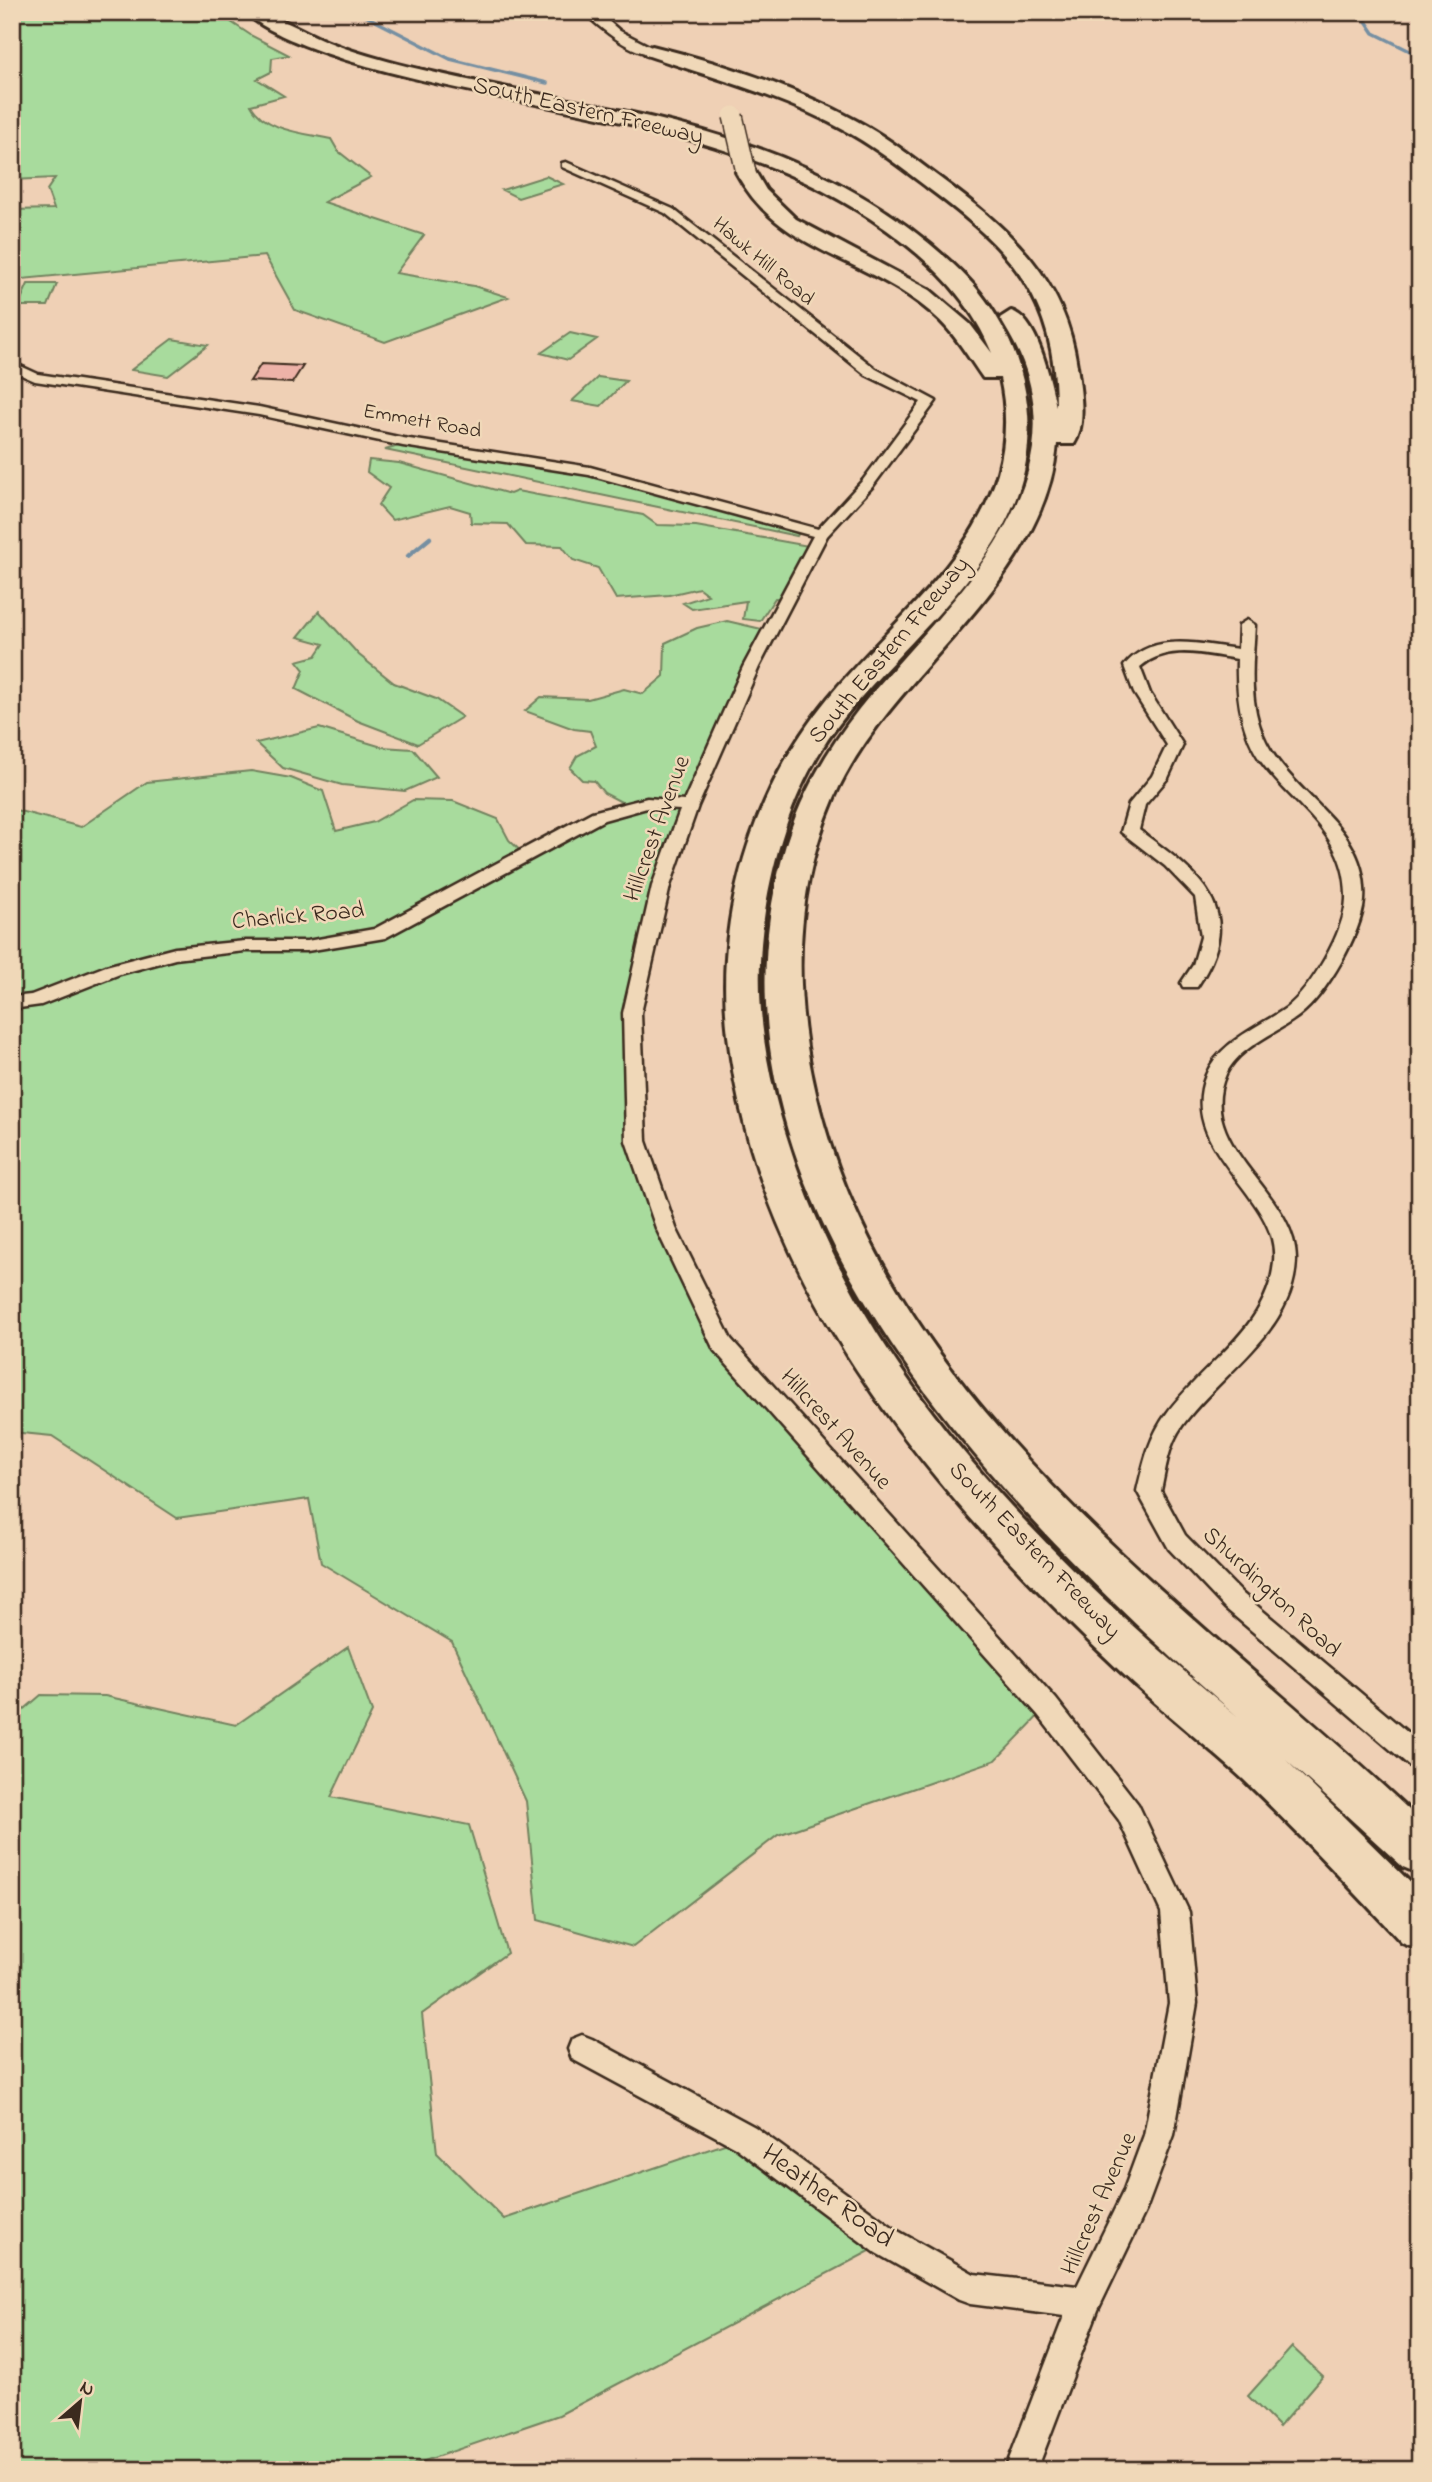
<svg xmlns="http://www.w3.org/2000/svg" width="1432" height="2482" font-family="'Indie Flower',sans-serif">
	<rect width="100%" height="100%" fill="#efd0b5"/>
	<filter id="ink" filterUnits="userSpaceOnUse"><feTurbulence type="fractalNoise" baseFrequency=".0143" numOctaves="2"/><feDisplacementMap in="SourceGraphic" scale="14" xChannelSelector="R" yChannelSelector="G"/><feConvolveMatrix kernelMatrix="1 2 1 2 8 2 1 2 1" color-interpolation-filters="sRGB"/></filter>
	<g filter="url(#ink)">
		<path fill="#a8db9d" stroke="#72825e" stroke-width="2" d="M12,12H216L252,36L289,55L272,58L271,72L257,79L284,96L251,105C265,131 304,133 331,139L338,151L371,177L324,202L424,235L396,273L474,286L508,297L385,342L295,310L265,256L12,280V210L54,209L47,190L55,178L12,180Z
			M546,176L563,184L518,198L502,190Z
			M28,284H57L48,306H18Z
			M570,333L597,339L568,360L541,353Z
			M172,339L208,345L168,376L131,370Z
			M598,377L626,381L601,406L572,401Z
			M409,443L590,471L801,529L797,536L385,450Z
			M369,460L399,463L510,494L517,491L643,515L657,525L696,526L814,547L787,599L775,598L760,621L743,619L746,601L692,609L683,603L708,595L699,588L669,595L616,599L598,568L573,560L562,546L526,545L508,524L471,523L470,512L450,506L392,520L378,505L389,488L367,472Z
			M319,611L359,655L394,683L436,699L462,717L418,744L358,721L296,689L304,670L297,661L316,656L324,644L298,637Z
			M727,621L770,631L690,806L632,1013L638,1151L722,1344L1047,1707L996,1760L778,1835L633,1947L538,1920L526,1801L452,1642L321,1563L309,1499L177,1518L52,1436L12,1432V809L81,827L147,782L251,771L291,778L323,791L336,831L374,822L413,800L453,801L498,819L509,840L530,860L618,809L629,806L604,793L594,781L582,780L570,768L577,756L596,746L590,731L574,729L525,711L541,697L588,699L624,689L643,694L664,676L665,643L697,628Z
			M319,728L382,747L413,749L437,777L405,791L342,785L283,768L256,743Z
			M348,1647L372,1712L331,1797L469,1825L507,1953L422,2014L437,2153L504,2219L745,2137L887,2242L559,2415L398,2470H12V1720L41,1695L105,1696L236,1725Z
			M1292,2347L1323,2376L1279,2427L1248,2396Z"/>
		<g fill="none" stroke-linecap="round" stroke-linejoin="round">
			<path stroke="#758fa2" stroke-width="3.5" d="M358,12L450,59L547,83
				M1360,12L1374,33L1420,56"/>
			<path stroke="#758fa2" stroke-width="4.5" d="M408,556L430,538"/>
		</g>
		<path fill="#edb2a8" stroke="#3b2a1e" stroke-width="2" d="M261,364L303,366L292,383L250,381Z"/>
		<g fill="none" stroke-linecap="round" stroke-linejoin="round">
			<defs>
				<path id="minor" d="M566,162L673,209L876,369L936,401L873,486L827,536L759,667L698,806L670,886L641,1013L646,1141L676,1228L731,1339L1056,1699L1138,1804L1189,1912L1197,2003L1174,2135L1146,2210L1098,2310L1037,2470H1005L1064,2316L970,2304L959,2300L876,2253L735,2147L572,2059L568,2049L572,2039L582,2035L592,2039L755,2127L898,2231L974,2274L1077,2286L1123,2192L1144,2135L1169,2003L1161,1912L1119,1820L1038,1715L714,1350L656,1228L626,1141L623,1013L652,886L680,810L647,808L604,820L385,938L307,951H245L175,959L120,974L41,1005L12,1009V997L31,995L106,966L175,948L245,941H307L374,929L592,812L647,798L684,801L743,667L813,536L589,475L403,446L259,415L35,381L12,371V362L38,374L259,407L403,438L590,467L818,529L863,480L921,402L866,375L665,213L562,167V163Z
					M1247,620L1255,625C1253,661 1248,700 1263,735C1289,797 1370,824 1364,901C1361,934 1326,995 1300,1015C1278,1033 1239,1046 1226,1074C1193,1147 1297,1192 1296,1260C1294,1332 1220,1373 1182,1426C1168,1446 1166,1468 1161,1491L1185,1535L1243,1594L1420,1743V1770L1411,1767L1225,1608L1169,1549L1137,1491C1144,1462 1149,1437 1167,1413C1204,1363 1269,1327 1274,1261C1280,1195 1176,1151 1206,1075C1219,1042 1259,1027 1286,1008C1311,989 1345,931 1346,899C1348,833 1293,807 1260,760C1240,730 1236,694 1237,659C1203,654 1169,643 1140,667L1150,693L1183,745L1168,778L1145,805L1139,830C1200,875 1249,910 1197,987H1183L1181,983L1193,965L1201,937L1195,897L1165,866L1121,832L1129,804L1152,776L1167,745L1134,693L1124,666C1152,631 1199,644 1238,649L1239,625Z"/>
				<path id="secondary" d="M584,12H598L620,31L659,51C643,64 595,25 584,12Z"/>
				<path id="motorway" d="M246,12C275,12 299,30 326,41C353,52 382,60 410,67C605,114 796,119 953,264C1006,312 1036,382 1027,454C1012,573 884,652 823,747C792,796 774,854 765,911C752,991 764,1068 789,1144C863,1381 1051,1561 1237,1716C1006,1513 687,1196 783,855C797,802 825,752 859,709C936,613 1076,501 1023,362C1017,346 1008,332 1000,318L1011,311C1038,318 1051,382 1056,406C1056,297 1010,249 928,188C899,166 871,144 840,128C779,95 711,77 646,55L643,51L652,46C721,63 795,87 857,121C887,137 913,158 940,178C1008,228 1065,277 1077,366C1080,387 1087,425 1074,444H1057C1045,586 888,673 834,798C800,877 794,963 807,1047C860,1390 1187,1599 1420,1820V1874L1403,1867L1286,1760L1420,1892V1950L1402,1943C1350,1887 1298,1832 1243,1779C1208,1747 1170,1717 1135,1685C950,1513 758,1299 728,1036C714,917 752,791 828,698C906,603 1032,519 1000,378H983C958,342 950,324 912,298C848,254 775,246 736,172L746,166L753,168L766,190L796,219L930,290L970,324L992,353C971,301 933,263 887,230C734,120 546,116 371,67C341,59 265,35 246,12Z"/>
			</defs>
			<use href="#minor" stroke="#3b2a1e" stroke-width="5"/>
			<use href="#secondary" stroke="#3b2a1e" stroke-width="5"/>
			<use href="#motorway" stroke="#3b2a1e" stroke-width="6"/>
			<use href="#minor" fill="#f0d8b8" fill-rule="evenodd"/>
			<use href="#secondary" fill="#f0d8b8" fill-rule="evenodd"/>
			<use href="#motorway" fill="#f0d8b8" fill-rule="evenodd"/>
			<defs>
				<path id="motorway-bridge" d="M733,116L746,172"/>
			</defs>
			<use href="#motorway-bridge" stroke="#3b2a1e" stroke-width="22" stroke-linecap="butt"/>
			<use href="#motorway-bridge" stroke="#f0d8b8" stroke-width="19"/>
		</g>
	</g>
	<g text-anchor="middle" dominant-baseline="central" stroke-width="5" stroke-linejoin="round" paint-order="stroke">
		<g font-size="21" fill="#3b2a1e" stroke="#f0d8b8">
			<text transform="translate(763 262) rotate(40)">Hawk Hill Road</text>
			<text transform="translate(422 422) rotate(10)">Emmett Road</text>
		</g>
		<g font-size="24" fill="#3b2a1e" stroke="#f0d8b8">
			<text transform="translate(588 112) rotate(13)">South Eastern Freeway</text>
			<text transform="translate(890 651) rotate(-50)">South Eastern Freeway</text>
			<text transform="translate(658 829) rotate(-70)">Hillcrest Avenue</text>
			<text transform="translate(298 917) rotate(-5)">Charlick Road</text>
			<text transform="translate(835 1430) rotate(48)">Hillcrest Avenue</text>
			<text transform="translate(1034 1551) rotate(46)">South Eastern Freeway</text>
			<text transform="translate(1271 1593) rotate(43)">Shurdington Road</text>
			<text transform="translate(1100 2204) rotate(-66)">Hillcrest Avenue</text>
		</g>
		<g font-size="28" fill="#3b2a1e" stroke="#f0d8b8">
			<text transform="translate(827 2197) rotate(36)">Heather Road</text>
		</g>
	</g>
	<rect width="1432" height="2482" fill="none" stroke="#f0d8b8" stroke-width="42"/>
	<rect x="21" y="21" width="1390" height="2440" fill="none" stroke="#3b2a1e" stroke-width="2.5" filter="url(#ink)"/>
	<g transform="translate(80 2402) rotate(28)" stroke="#f0d8b8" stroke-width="5" paint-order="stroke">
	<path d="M0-5L12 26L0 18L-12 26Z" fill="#3b2a1e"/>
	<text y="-10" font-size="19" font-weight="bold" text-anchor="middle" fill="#3b2a1e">N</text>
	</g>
</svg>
